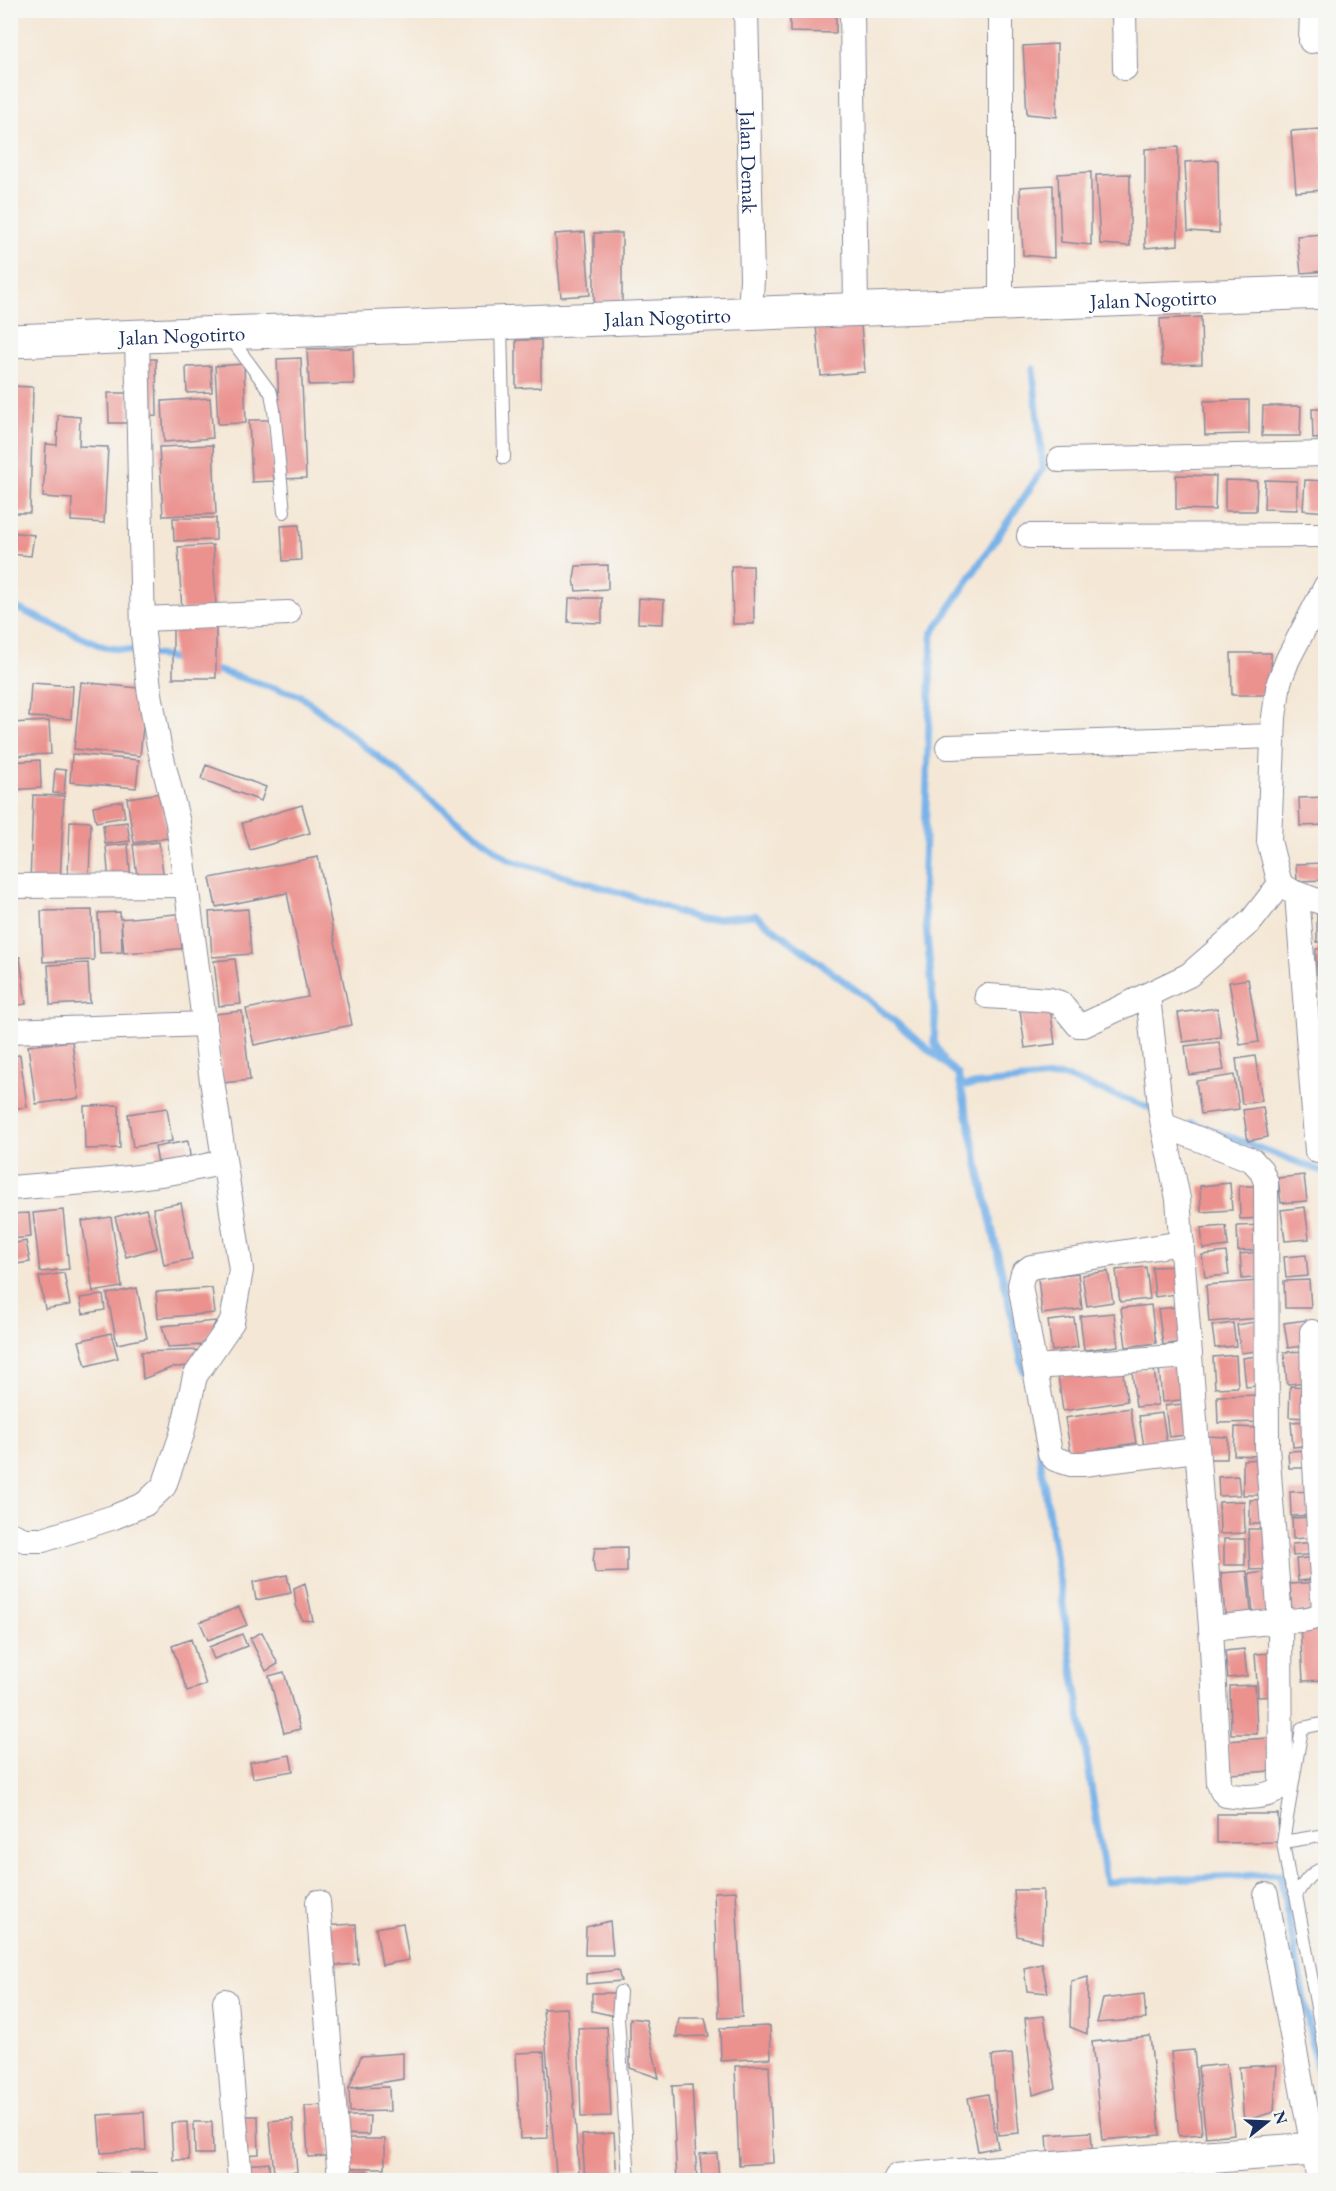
<svg xmlns="http://www.w3.org/2000/svg" width="1336" height="2191" font-family="'EB Garamond',serif">
	<rect width="100%" height="100%" fill="#f6f6f2"/>
	<filter id="ink" filterUnits="userSpaceOnUse"><feTurbulence type="fractalNoise" baseFrequency=".0167" numOctaves="2"/><feDisplacementMap in="SourceGraphic" scale="12" xChannelSelector="R" yChannelSelector="G"/><feConvolveMatrix kernelMatrix="1 2 1 2 8 2 1 2 1" color-interpolation-filters="sRGB"/></filter>
	<filter id="wash" filterUnits="userSpaceOnUse"><feTurbulence type="fractalNoise" baseFrequency=".008" numOctaves="4" result="noise"/><feDisplacementMap in="SourceGraphic" scale="24" xChannelSelector="R" yChannelSelector="G"/><feGaussianBlur stdDeviation="1.35" result="paint"/><feColorMatrix in="noise" values="0 0 0 0 0 0 0 0 0 0 0 0 0 0 0 0 0 1.4 0 .05"/><feComposite in="paint" operator="in"/></filter>
	<g filter="url(#wash)">
		<rect width="100%" height="100%" fill="#f4e7d5"/>
		<g fill="none" stroke-linecap="round" stroke-linejoin="round">
			<path stroke="#78b2e9" stroke-width="7" d="M10,605L104,647L140,652
				M151,654L181,660
				M209,668L301,696L509,860L622,893L701,920L755,915L864,996L958,1074L1024,1372
				M943,1058L934,1042L935,1020L923,893L932,634L1043,469L1033,369
				M961,1086L1062,1076L1156,1110
				M1192,1123L1326,1173
				M1039,1451L1106,1882L1280,1874L1326,2114"/>
		</g>
		<g id="blocks">
			<path fill="#eb918e" d="M790,10H836V33L790,32Z
				M1057,44V117L1027,114L1023,46Z
				M1320,129L1325,190L1296,192L1291,131Z
				M1178,147V245L1145,248V149Z
				M1218,160L1219,233L1188,231L1185,162Z
				M1091,172V245L1061,242L1058,174Z
				M1130,174V246L1100,244L1096,175Z
				M1053,185L1054,258L1023,255L1020,187Z
				M585,232L590,295L561,297L555,234Z
				M594,233H622V304L594,303Z
				M1323,234L1326,271L1301,273L1297,236Z
				M860,313L865,372L821,376L815,316Z
				M1201,317L1202,364L1162,365L1160,319Z
				M516,340H541V387L516,388Z
				M353,348L354,384L309,385L307,349Z
				M301,358L306,478L282,479L277,359Z
				M142,359H156L157,416L143,417Z
				M244,364L246,423L218,424L215,366Z
				M211,366L212,392L187,393L186,367Z
				M10,386L33,387L30,513H10Z
				M108,393H128L129,423H109Z
				M210,398L213,438L164,442L162,401Z
				M1249,400V434L1205,435L1204,401Z
				M1263,406H1301L1300,436H1262Z
				M1312,409H1326V438L1313,439Z
				M58,415L80,417L79,446L108,447L104,523L71,521L72,499L43,497L46,444L57,445Z
				M249,420H271L274,481L252,482Z
				M213,445L216,514L163,516L159,447Z
				M1176,475L1216,476L1215,510L1176,509Z
				M1225,480L1257,481L1256,511H1225Z
				M1265,480L1297,481V510L1264,509Z
				M1305,480L1326,481V512L1303,510Z
				M173,518H216V540L174,541Z
				M299,525L301,560L283,561L281,526Z
				M10,532L34,535L31,556L10,554Z
				M213,545L216,608L182,610L178,547Z
				M608,565V589L576,591L574,579L576,566Z
				M731,566H753L754,624H733Z
				M569,598H602V623L568,622Z
				M639,598L664,600L663,624L638,623Z
				M173,628H216V678H173Z
				M1231,653H1271L1272,695H1232Z
				M81,682L147,689L140,756L74,749Z
				M31,683L73,686L71,719L29,717Z
				M49,721L51,754L10,756V723Z
				M72,754L139,760L136,788L70,782Z
				M40,760L41,788L10,790V762Z
				M206,765L266,787L261,801L201,779Z
				M55,769L66,770L64,794L53,793Z
				M161,793L168,838L134,843L127,798Z
				M33,795L64,796L60,884H30Z
				M1326,797V825L1300,826L1299,798Z
				M122,801L125,817L96,822L93,806Z
				M302,805L310,833L250,850L242,823Z
				M70,821L91,822L89,877L68,876Z
				M127,822L130,841L105,844L103,825Z
				M159,842L164,880L138,884L133,845Z
				M128,844L131,883L109,884L106,846Z
				M318,857L352,1025L254,1045L246,1009L308,997L287,893L216,907L210,878Z
				M1326,863V880L1297,881L1296,864Z
				M248,909L251,954L212,957L209,912Z
				M92,910L94,960L43,962L41,911Z
				M120,912V919L187,913L192,948L124,953L121,921L122,952L100,953L98,913Z
				M1317,914L1326,915V943L1317,942Z
				M1326,948V975L1316,974V949Z
				M20,957L26,1004L10,1006V958Z
				M235,959L241,1004L219,1006L214,961Z
				M88,963L90,1003L50,1005L48,965Z
				M1248,979L1259,1042L1240,1045L1229,982Z
				M1322,980H1326V1005H1322Z
				M1050,1006L1055,1044L1025,1048L1020,1010Z
				M1217,1008L1221,1037L1183,1042L1178,1013Z
				M242,1011L250,1080L223,1083L215,1014Z
				M72,1041L79,1098L36,1104L28,1046Z
				M1219,1042L1224,1070L1189,1075L1185,1046Z
				M20,1055L27,1107L10,1109V1056Z
				M1255,1056L1262,1101L1242,1104L1236,1059Z
				M1234,1075L1239,1109L1201,1114L1196,1081Z
				M119,1105L120,1148L85,1149L84,1106Z
				M1263,1107L1268,1137L1248,1141L1243,1110Z
				M167,1108L172,1141L133,1147L128,1114Z
				M188,1141L191,1163L159,1169L155,1147Z
				M1304,1175L1307,1201L1281,1203L1278,1178Z
				M1230,1183L1232,1210L1201,1212L1200,1186Z
				M1239,1186H1261L1263,1218L1240,1219Z
				M181,1203L192,1259L164,1265L153,1208Z
				M1305,1207L1309,1239L1285,1241L1281,1210Z
				M146,1209L157,1248L126,1257L115,1217Z
				M63,1210L69,1269L40,1272L33,1213Z
				M29,1213L31,1237L10,1239V1214Z
				M111,1217L122,1287L93,1292L82,1221Z
				M1262,1225L1263,1250L1238,1251L1237,1226Z
				M1226,1226L1228,1246L1203,1249L1201,1228Z
				M26,1241L30,1262L10,1265V1244Z
				M1226,1252L1229,1275L1205,1277L1202,1255Z
				M1262,1252L1265,1277L1242,1279L1240,1254Z
				M1306,1255L1308,1276L1286,1278L1284,1257Z
				M1180,1266L1182,1293L1155,1297L1152,1267Z
				M1146,1267L1150,1299L1120,1302L1116,1270Z
				M1108,1271L1113,1302L1087,1306L1082,1275Z
				M64,1273L70,1305L45,1309L39,1277Z
				M1078,1273L1082,1309L1042,1314L1038,1278Z
				M1309,1280L1311,1308H1285L1284,1281Z
				M1258,1281L1261,1318L1209,1322L1206,1285Z
				M137,1288L147,1338L117,1344L107,1294Z
				M212,1288L215,1313L158,1318L156,1292Z
				M103,1295L105,1310L83,1314L80,1298Z
				M1151,1305L1156,1343L1126,1347L1121,1308Z
				M1184,1306L1188,1341L1163,1345L1158,1309Z
				M1114,1313L1118,1346L1084,1350L1080,1316Z
				M1074,1318L1078,1347L1052,1351L1048,1321Z
				M1306,1320L1310,1345L1288,1348L1284,1323Z
				M216,1321L204,1345L168,1347L162,1326Z
				M1260,1321L1264,1350L1241,1353L1237,1325Z
				M1233,1323L1236,1346L1215,1348L1212,1326Z
				M111,1333L118,1358L86,1366L79,1341Z
				M203,1350L194,1366L173,1367L143,1379L141,1352Z
				M1308,1351L1311,1382L1287,1384L1284,1352Z
				M1236,1355L1238,1387L1215,1388L1213,1357Z
				M1263,1355L1267,1385L1246,1387L1243,1358Z
				M1187,1365L1190,1399L1162,1402L1159,1367Z
				M1122,1366L1127,1401L1063,1411L1058,1376Z
				M1154,1369L1158,1405L1136,1407L1132,1371Z
				M1290,1386L1312,1387L1311,1418L1289,1417Z
				M1263,1395L1264,1422L1218,1423L1217,1396Z
				M1191,1403L1195,1434L1169,1437L1165,1406Z
				M1130,1408L1136,1443L1071,1454L1065,1418Z
				M1162,1413L1167,1443L1144,1447L1139,1416Z
				M1310,1421L1312,1445L1293,1447L1291,1422Z
				M1235,1427L1260,1428L1259,1456L1234,1455Z
				M1206,1436L1228,1437L1227,1459H1205Z
				M1310,1450L1311,1468H1289L1288,1451Z
				M1266,1459L1267,1495H1243V1460Z
				M1238,1476L1240,1495L1219,1496L1218,1477Z
				M1314,1491L1315,1515L1291,1516L1290,1492Z
				M1270,1499L1271,1524H1250V1500Z
				M1244,1501L1245,1533L1220,1534L1219,1502Z
				M1315,1517L1316,1537L1293,1539L1292,1518Z
				M1248,1529H1272L1273,1569L1250,1570Z
				M1224,1539H1245V1565H1224Z
				M1317,1542L1318,1554L1293,1556L1292,1544Z
				M627,1547V1572L595,1573L593,1561L595,1548Z
				M1318,1557L1320,1579L1298,1581L1296,1559Z
				M1247,1571L1251,1612L1225,1615L1221,1573Z
				M1273,1571L1277,1611L1253,1613L1249,1574Z
				M287,1575L291,1593L256,1600L253,1582Z
				M1319,1582L1321,1611L1292,1613L1290,1584Z
				M305,1583L313,1621L302,1620L296,1605L294,1588Z
				M239,1607L247,1625L208,1640L200,1622Z
				M1324,1623L1326,1680L1303,1681L1300,1625Z
				M262,1632L278,1664L266,1671L250,1638Z
				M242,1634L247,1646L214,1659L209,1647Z
				M191,1639L206,1685L187,1691L172,1646Z
				M1244,1649L1247,1676L1228,1678L1225,1651Z
				M1273,1653L1277,1696L1258,1697L1255,1654Z
				M284,1672L300,1729L284,1733L269,1676Z
				M1255,1685L1257,1734H1231L1230,1686Z
				M1268,1738L1270,1771L1230,1774L1227,1741Z
				M290,1755L293,1771L253,1778L250,1762Z
				M1217,1814H1278L1279,1842L1217,1843Z
				M1014,1890H1043L1042,1942L1017,1936Z
				M736,1891L742,2017L719,2018L714,1892Z
				M610,1921L613,1955H585L586,1927Z
				M403,1923L409,1960L382,1965L376,1928Z
				M356,1924L358,1964L325,1966L322,1926Z
				M1042,1964L1048,1993L1027,1991L1024,1968Z
				M618,1970L621,1981L586,1984V1974Z
				M1088,1977L1087,2034L1070,2027L1071,1981Z
				M592,1993H618L615,2016L592,2011Z
				M1144,1994L1146,2019L1097,2023L1103,1999Z
				M567,2008L579,2172L556,2174L543,2009Z
				M1044,2016L1056,2088L1033,2095L1025,2018Z
				M630,2018L646,2020L659,2078L630,2068Z
				M679,2018H705L709,2036L676,2037Z
				M770,2026L771,2058L721,2061L720,2028Z
				M607,2027L611,2116L581,2117L578,2028Z
				M1150,2036L1160,2135L1102,2140L1092,2042Z
				M1194,2050L1202,2134L1179,2136L1171,2052Z
				M544,2052L548,2138L520,2139L516,2053Z
				M403,2053V2079L349,2088L361,2056Z
				M1012,2054L1019,2133L998,2135L992,2056Z
				M1226,2064L1234,2134L1206,2137L1198,2067Z
				M769,2065L773,2163L739,2165L735,2066Z
				M1277,2065L1274,2112L1244,2121L1239,2067Z
				M692,2085L697,2180H677L672,2086Z
				M389,2087L390,2111L350,2112L349,2088Z
				M988,2094L998,2147L978,2151L968,2098Z
				M326,2105L328,2156L308,2157L305,2106Z
				M144,2112L146,2150L101,2153L98,2115Z
				M240,2116H258L259,2154L241,2155Z
				M340,2116H370L369,2135L340,2134Z
				M293,2119L297,2172L274,2173L269,2121Z
				M187,2122L189,2160H173L171,2123Z
				M194,2122H212L213,2154H195Z
				M1091,2132L1093,2161L1049,2165L1047,2135Z
				M614,2133L617,2180H585L582,2135Z
				M349,2139H385V2168H349Z
				M717,2153L719,2180H702L700,2154Z
				M269,2163L270,2180H243L242,2165Z
				M367,2171V2180H347V2172Z
				M99,2173L119,2174V2180H99Z
				M130,2173H157V2180H130Z"/>
		</g>
	</g>
	<g filter="url(#ink)">
		<use href="#blocks" fill-opacity="0" stroke="#888b9a" stroke-width="1.5"/>
		<g fill="none" stroke-linecap="round" stroke-linejoin="round">
			<defs>
				<path id="lane" d="M501,324L504,458
					M236,333L237,347L271,393L274,410L284,512
					M1283,1842L1326,1835
					M1326,1868C1311,1870 1304,1883 1296,1895L1326,2056
					M1296,1895L1289,1878L1283,1842L1302,1728L1326,1723
					M620,1992L618,2018L629,2180"/>
				<g id="street">
					<path id="s1" d="M746,10L752,279L750,313"/>
					<path d="M852,10L856,309"/>
					<path d="M1001,10V304"/>
					<path d="M1124,10L1125,68"/>
					<path d="M1311,41L1312,10"/>
					<path d="M1060,460L1326,454"/>
					<path d="M1029,536L1326,535"/>
					<path d="M1326,586L1288,659L1279,682L1274,717L1269,841L1280,884L1293,892L1326,904"/>
					<path d="M143,619L288,613"/>
					<path d="M948,747L1273,736"/>
					<path d="M10,886L186,885"/>
					<path d="M1297,894L1317,1151"/>
					<path d="M987,996L1050,1000L1060,1003L1078,1025H1084L1189,975L1252,920L1280,884"/>
					<path d="M1148,996L1161,1114L1163,1125L1178,1199L1211,1628L1280,1621L1267,1447L1266,1182L1261,1170L1252,1160L1163,1125"/>
					<path d="M10,1031L205,1024"/>
					<path d="M10,1188C82,1182 154,1179 224,1162"/>
					<path d="M1182,1243L1031,1267L1023,1273L1020,1285L1050,1453L1055,1459L1071,1464H1083L1196,1450"/>
					<path d="M1035,1367L1189,1356"/>
					<path d="M10,1534L25,1540H43L114,1517L145,1504L164,1486L182,1434L195,1376L232,1322L241,1270L211,1074L178,823L159,746L149,688L143,634L137,336"/>
					<path d="M1211,1628L1219,1784L1222,1791L1226,1795C1242,1798 1272,1799 1281,1785L1280,1621C1294,1620 1314,1622 1324,1611L1314,1448L1312,1332"/>
					<path d="M1266,1895L1319,2180"/>
					<path d="M318,1902L340,2180"/>
					<path d="M225,2001L240,2180"/>
				</g>
				<g id="secondary">
					<path id="s2" d="M10,341L1326,292"/>
					<path d="M900,2180L1326,2148"/>
				</g>
			</defs>
			<use href="#lane" stroke="#888b9a" stroke-width="14"/>
			<use href="#street" stroke="#888b9a" stroke-width="26"/>
			<use href="#secondary" stroke="#888b9a" stroke-width="35"/>
			<use href="#lane" stroke="#fff" stroke-width="12"/>
			<use href="#street" stroke="#fff" stroke-width="24"/>
			<use href="#secondary" stroke="#fff" stroke-width="33"/>
		</g>
	</g>
	<g text-anchor="middle" dominant-baseline="central" stroke-width="4.5" stroke-linejoin="round" paint-order="stroke">
		<g font-size="21" fill="#1b2f5e" stroke="#f6f6f2">
			<text stroke="none"><textPath href="#s1" startOffset="152">Jalan Demak</textPath></text>
			<text stroke="none"><textPath href="#s2" startOffset="1144">Jalan Nogotirto</textPath></text>
			<text stroke="none"><textPath href="#s2" startOffset="658">Jalan Nogotirto</textPath></text>
			<text stroke="none"><textPath href="#s2" startOffset="172">Jalan Nogotirto</textPath></text>
		</g>
	</g>
	<rect width="1336" height="2191" fill="none" stroke="#f6f6f2" stroke-width="36"/>
	<g transform="translate(1267 2122) rotate(72)" stroke="#f6f6f2" stroke-width="4.5" paint-order="stroke">
	<path d="M0-4.5L10 22L0 15L-10 22Z" fill="#1b2f5e"/>
	<text y="-9" font-size="16" font-weight="bold" text-anchor="middle" fill="#1b2f5e">N</text>
	</g>
</svg>
